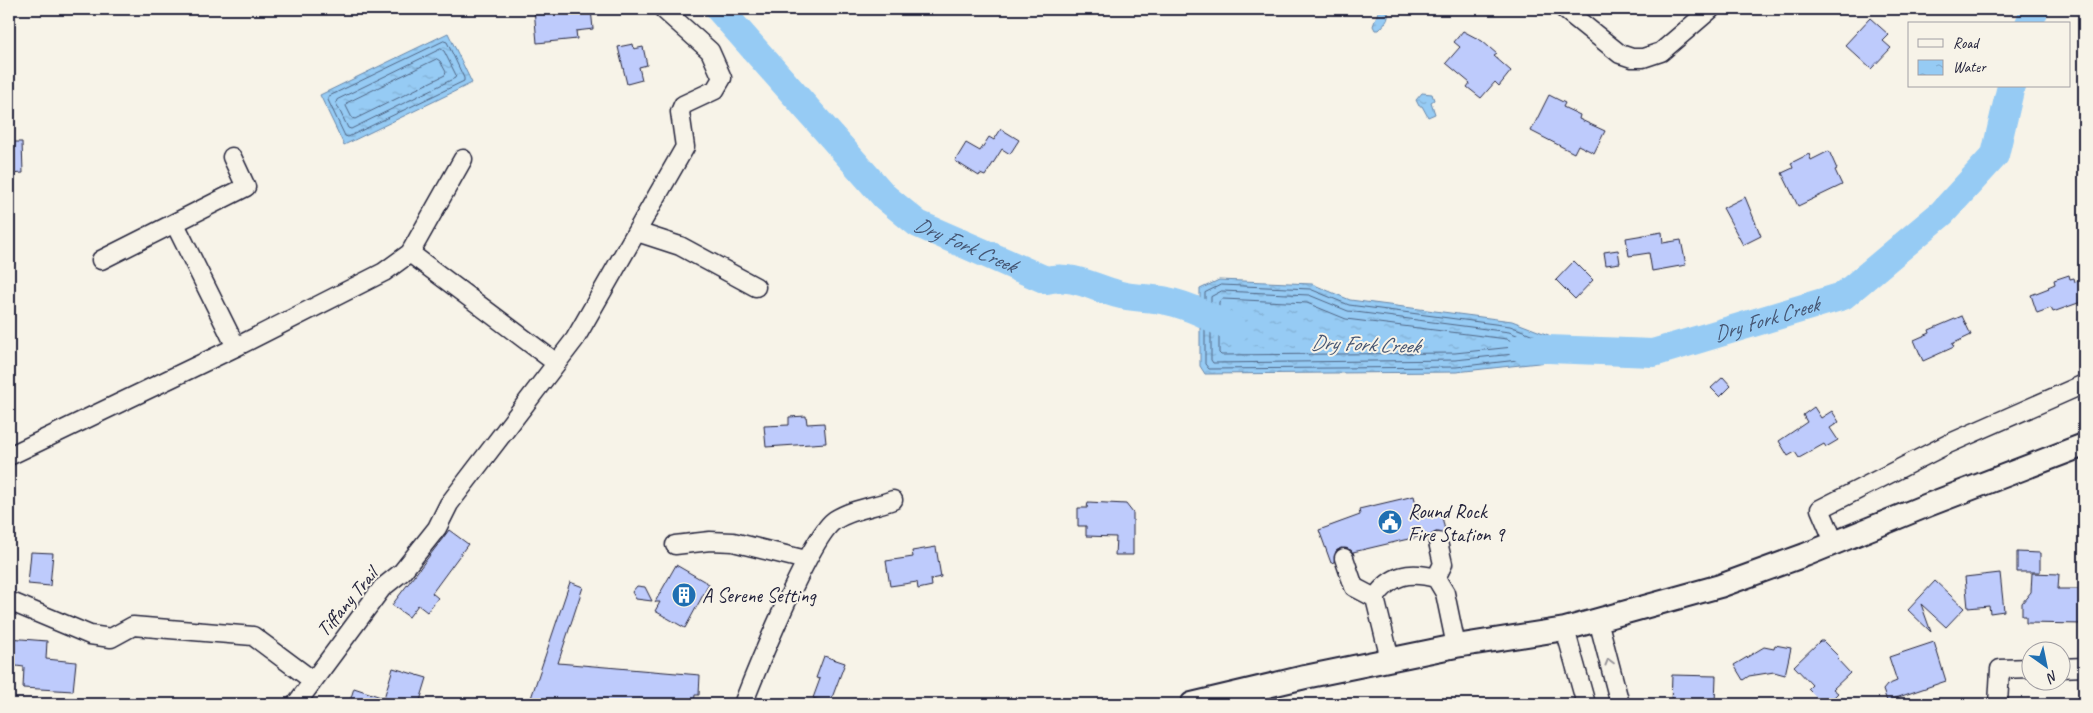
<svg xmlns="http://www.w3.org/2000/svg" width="2093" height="713" font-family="Caveat,sans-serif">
	<defs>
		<pattern id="water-ripples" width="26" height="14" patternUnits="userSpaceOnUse" patternTransform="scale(1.25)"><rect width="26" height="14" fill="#96cbf4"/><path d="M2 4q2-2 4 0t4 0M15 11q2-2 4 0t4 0" fill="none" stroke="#81aed2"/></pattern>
	</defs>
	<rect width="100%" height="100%" fill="#f7f3e8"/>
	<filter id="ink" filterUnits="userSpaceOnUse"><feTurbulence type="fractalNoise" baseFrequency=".02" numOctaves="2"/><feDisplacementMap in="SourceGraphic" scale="10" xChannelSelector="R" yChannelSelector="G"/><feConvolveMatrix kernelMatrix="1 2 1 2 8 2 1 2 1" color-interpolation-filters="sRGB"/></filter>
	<g filter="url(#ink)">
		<path fill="url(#water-ripples)" stroke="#6887aa" d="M1387,9C1391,18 1385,24 1379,30H1375L1373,26L1378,12Z
			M448,33L472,83L344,145L320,95Z
			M1422,93L1432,94L1434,100L1431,102L1435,114L1428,117L1422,106H1419L1416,100Z
			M1219,280L1312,284L1350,300L1512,321L1551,336L1566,360L1456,372L1205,374L1200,366V289Z"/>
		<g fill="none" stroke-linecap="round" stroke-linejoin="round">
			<path stroke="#506685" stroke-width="1" d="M444,41L447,42L464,78V81L348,137L345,136L328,100V97Z
				M441,49L444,51L456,75L455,78L351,129L348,128L336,103L337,100Z
				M437,59L440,61L446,72L445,75L355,119L352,118L346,106L347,103Z
				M1221,285L1310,289L1349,305L1510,326L1547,340L1556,354L1553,356L1456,367L1209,369L1205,364V293Z
				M1222,291L1309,295L1348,311L1509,332L1543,345L1545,349L1543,351L1455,360L1213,363L1211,360V297Z
				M1223,299L1307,303L1346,319L1507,339L1514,342L1516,344L1513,347L1455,353L1221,355L1219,353V302Z"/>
			<g stroke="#96cbf4" stroke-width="28">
				<path id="s1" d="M719,9L885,197L918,224L1046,280C1072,274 1092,287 1117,294C1133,299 1150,297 1167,301C1191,306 1213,318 1234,330"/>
				<path d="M2029,24L2035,9"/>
				<path id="s2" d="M1522,348L1653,353L1843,296L1942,213L1995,155L2011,86"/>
			</g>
		</g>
		<path fill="#becbfc" stroke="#22223b" d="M534,9H591L593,29L576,31L577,39L537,43Z
			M1870,18L1889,35L1883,41L1891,48L1871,69L1845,45Z
			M1463,31L1482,41L1497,54L1494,56L1511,71L1499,86L1495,82L1481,98L1467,87L1470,83L1446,63L1460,47L1454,42Z
			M633,44L634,49L643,47L647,65L639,67L642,80L627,84L618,47Z
			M1549,95L1565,103L1563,107L1580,115L1579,119L1605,131L1594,153L1578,145L1574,153L1531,131Z
			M1001,129L1019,140L1010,154L1002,149L985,176L980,174L979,176L955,161L966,143L980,151L989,137L994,140Z
			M9,142H22L23,173L9,174Z
			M1829,151L1837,169L1835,170L1842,185L1798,206L1782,173L1793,168L1791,163L1809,154L1811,160Z
			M1745,197L1761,236L1743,245L1723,208Z
			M1662,232L1663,243L1681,240L1686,265L1652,271L1649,253L1629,256L1626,238Z
			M1618,250L1620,263L1606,265L1604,252Z
			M1574,261L1593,280L1575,299L1556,280Z
			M2069,275L2070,279L2074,278L2075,282L2084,278V299L2080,300L2081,302L2053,312L2051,308L2037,313L2031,295L2049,288L2048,287L2055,284L2054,280Z
			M1962,316L1971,335L1952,344L1954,347L1923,361L1914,340L1930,333L1929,330Z
			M1723,377L1731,386L1720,397L1711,388Z
			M1814,407L1821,418L1832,411L1839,422L1830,428L1838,440L1826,447L1824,444L1799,458L1795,452L1788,456L1779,441L1807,422L1803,415Z
			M806,416L807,424L824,423L826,443L766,447L764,426L789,425V417Z
			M1414,496L1419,517L1441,512L1446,535L1436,532L1428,538V535L1404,540L1353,552L1354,555L1351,550L1341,548L1336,551L1334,562L1331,563L1319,530L1360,515L1359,509Z
			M1088,502L1126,504L1133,513V555H1115L1116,537L1086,536V526H1078V508H1087Z
			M449,530L468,544L432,593L438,598L427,612L418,605L409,617L392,605Z
			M936,547L941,577L931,579L932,586L918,589L917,582L890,586L886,561L913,557L912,551Z
			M31,552L53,553L50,586L28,584Z
			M2017,552L2040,553V572H2017Z
			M676,565L709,584L685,628L655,611L660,602H655Z
			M2000,573L2004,611L1990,613L1989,606L1968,608L1965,577Z
			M2032,573L2059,574L2058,589H2084V624L2026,623V616H2022V603L2031,592Z
			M1935,581L1964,608L1946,627L1921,604L1931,632L1908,610Z
			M570,582L583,587L558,663L700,675L699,695H695L694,704H529Z
			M637,586L645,587L652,601L636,599L632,592Z
			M9,638L47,641L46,659L76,662L73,691L23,688L24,667L9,665Z
			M1820,641H1823L1839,657L1837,659L1850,673L1833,689L1838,693L1827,704H1823L1808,689L1812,685L1794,666Z
			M1934,642L1946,681L1887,701L1883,690L1887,685L1897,681L1889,657Z
			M1775,645L1791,648L1785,675L1774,672L1749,676L1743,680L1734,665L1764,647L1774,649Z
			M824,656L845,663L830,703L813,698L820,679L816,678Z
			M393,668L427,678L419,704H349L354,688L384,698Z
			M1672,675L1716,676L1715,704H1671Z"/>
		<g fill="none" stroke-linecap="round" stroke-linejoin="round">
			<defs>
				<path id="minor" d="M1564,9L1620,54L1632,58H1643L1661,52L1711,9
					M175,224L236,347
					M637,232L680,246L756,287
					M410,253L555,362
					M101,260L246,187L232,157
					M9,456L236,347L384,272L410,253L463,159
					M1835,544L1820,509L1948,444L2084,384
					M675,545L710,541L733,542L806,560
					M1344,558L1354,587L1375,598
					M1436,578L1443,564L1438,542
					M9,601L90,635L111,638L133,626L253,636L312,680
					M1598,620L1620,704
					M1565,629L1586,704
					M1390,659L1375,598C1391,574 1410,571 1436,578L1445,593L1456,646
					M2060,668L2084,667
					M296,704L382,588L402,572L437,528L449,504L575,339L685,147L680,112L683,105L715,90L722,78L710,51L663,9
					M743,704C756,671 811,535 835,520C852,509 874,507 893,500
					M1998,704L2000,669L2030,668"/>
				<path id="major" d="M1192,704L1305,677L1456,646L1565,629L1720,586L1805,555L1928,505L2084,445"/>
			</defs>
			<use href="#minor" stroke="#22223b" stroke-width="21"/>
			<use href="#major" stroke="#22223b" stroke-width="26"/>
			<use href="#minor" stroke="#f7f3e8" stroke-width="18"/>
			<use href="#major" stroke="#f7f3e8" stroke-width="22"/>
		</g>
		<defs><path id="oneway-chevron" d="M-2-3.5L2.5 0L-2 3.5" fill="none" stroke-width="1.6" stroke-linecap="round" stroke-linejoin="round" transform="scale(1.25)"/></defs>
		<use stroke="#97959a" href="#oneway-chevron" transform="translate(1609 662) rotate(-105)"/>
	</g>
	<defs>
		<symbol id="civic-disc" viewBox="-11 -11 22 22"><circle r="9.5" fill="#1f6fb2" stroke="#f7f3e8"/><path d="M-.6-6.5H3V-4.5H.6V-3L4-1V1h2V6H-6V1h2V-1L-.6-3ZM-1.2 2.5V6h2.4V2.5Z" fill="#fff"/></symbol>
		<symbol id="building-disc" viewBox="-11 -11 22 22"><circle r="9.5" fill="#1f6fb2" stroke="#f7f3e8"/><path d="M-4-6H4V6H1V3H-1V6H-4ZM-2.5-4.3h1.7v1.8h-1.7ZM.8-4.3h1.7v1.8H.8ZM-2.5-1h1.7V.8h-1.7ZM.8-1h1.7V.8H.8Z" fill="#fff"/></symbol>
	</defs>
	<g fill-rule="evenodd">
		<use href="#civic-disc" x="1376" y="508" width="28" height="28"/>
		<use href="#building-disc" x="670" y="581" width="28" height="28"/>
	</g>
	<g text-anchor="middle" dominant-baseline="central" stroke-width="4" stroke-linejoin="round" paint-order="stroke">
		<g font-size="20" fill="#22223b" stroke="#f7f3e8" text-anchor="start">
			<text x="1408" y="511">Round Rock<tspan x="1408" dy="23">Fire Station 9</tspan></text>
			<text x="702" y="595">A Serene Setting</text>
		</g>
		<g font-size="20" fill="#22223b" stroke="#f7f3e8">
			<text transform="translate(347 602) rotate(-50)">Tiffany Trail</text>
		</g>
		<g font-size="21" font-style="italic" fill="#455572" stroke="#f7f3e8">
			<text stroke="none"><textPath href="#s1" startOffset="345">Dry Fork Creek</textPath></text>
			<text stroke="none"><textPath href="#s2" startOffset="249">Dry Fork Creek</textPath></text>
			<text transform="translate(1365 344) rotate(2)">Dry Fork Creek</text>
		</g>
	</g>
	<rect width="2093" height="713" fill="none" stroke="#f7f3e8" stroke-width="30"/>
	<rect x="15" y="15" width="2063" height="683" fill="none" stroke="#22223b" stroke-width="2" filter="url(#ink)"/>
	<rect x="1908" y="22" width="162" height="65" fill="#f7f3e8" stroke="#a29fa3"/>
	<rect x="1918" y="39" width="25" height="8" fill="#f7f3e8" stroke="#a29fa3"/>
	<text x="1953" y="48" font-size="15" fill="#22223b">Road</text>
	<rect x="1918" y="60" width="25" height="15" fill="url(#water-ripples)" stroke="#a29fa3"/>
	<text x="1953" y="72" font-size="15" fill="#22223b">Water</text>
	<g transform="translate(2046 666) rotate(147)"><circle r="24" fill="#f7f3e8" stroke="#a29fa3"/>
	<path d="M0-4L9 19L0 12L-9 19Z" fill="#1f6fb2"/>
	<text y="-8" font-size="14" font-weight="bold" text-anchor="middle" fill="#22223b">N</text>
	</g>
</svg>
